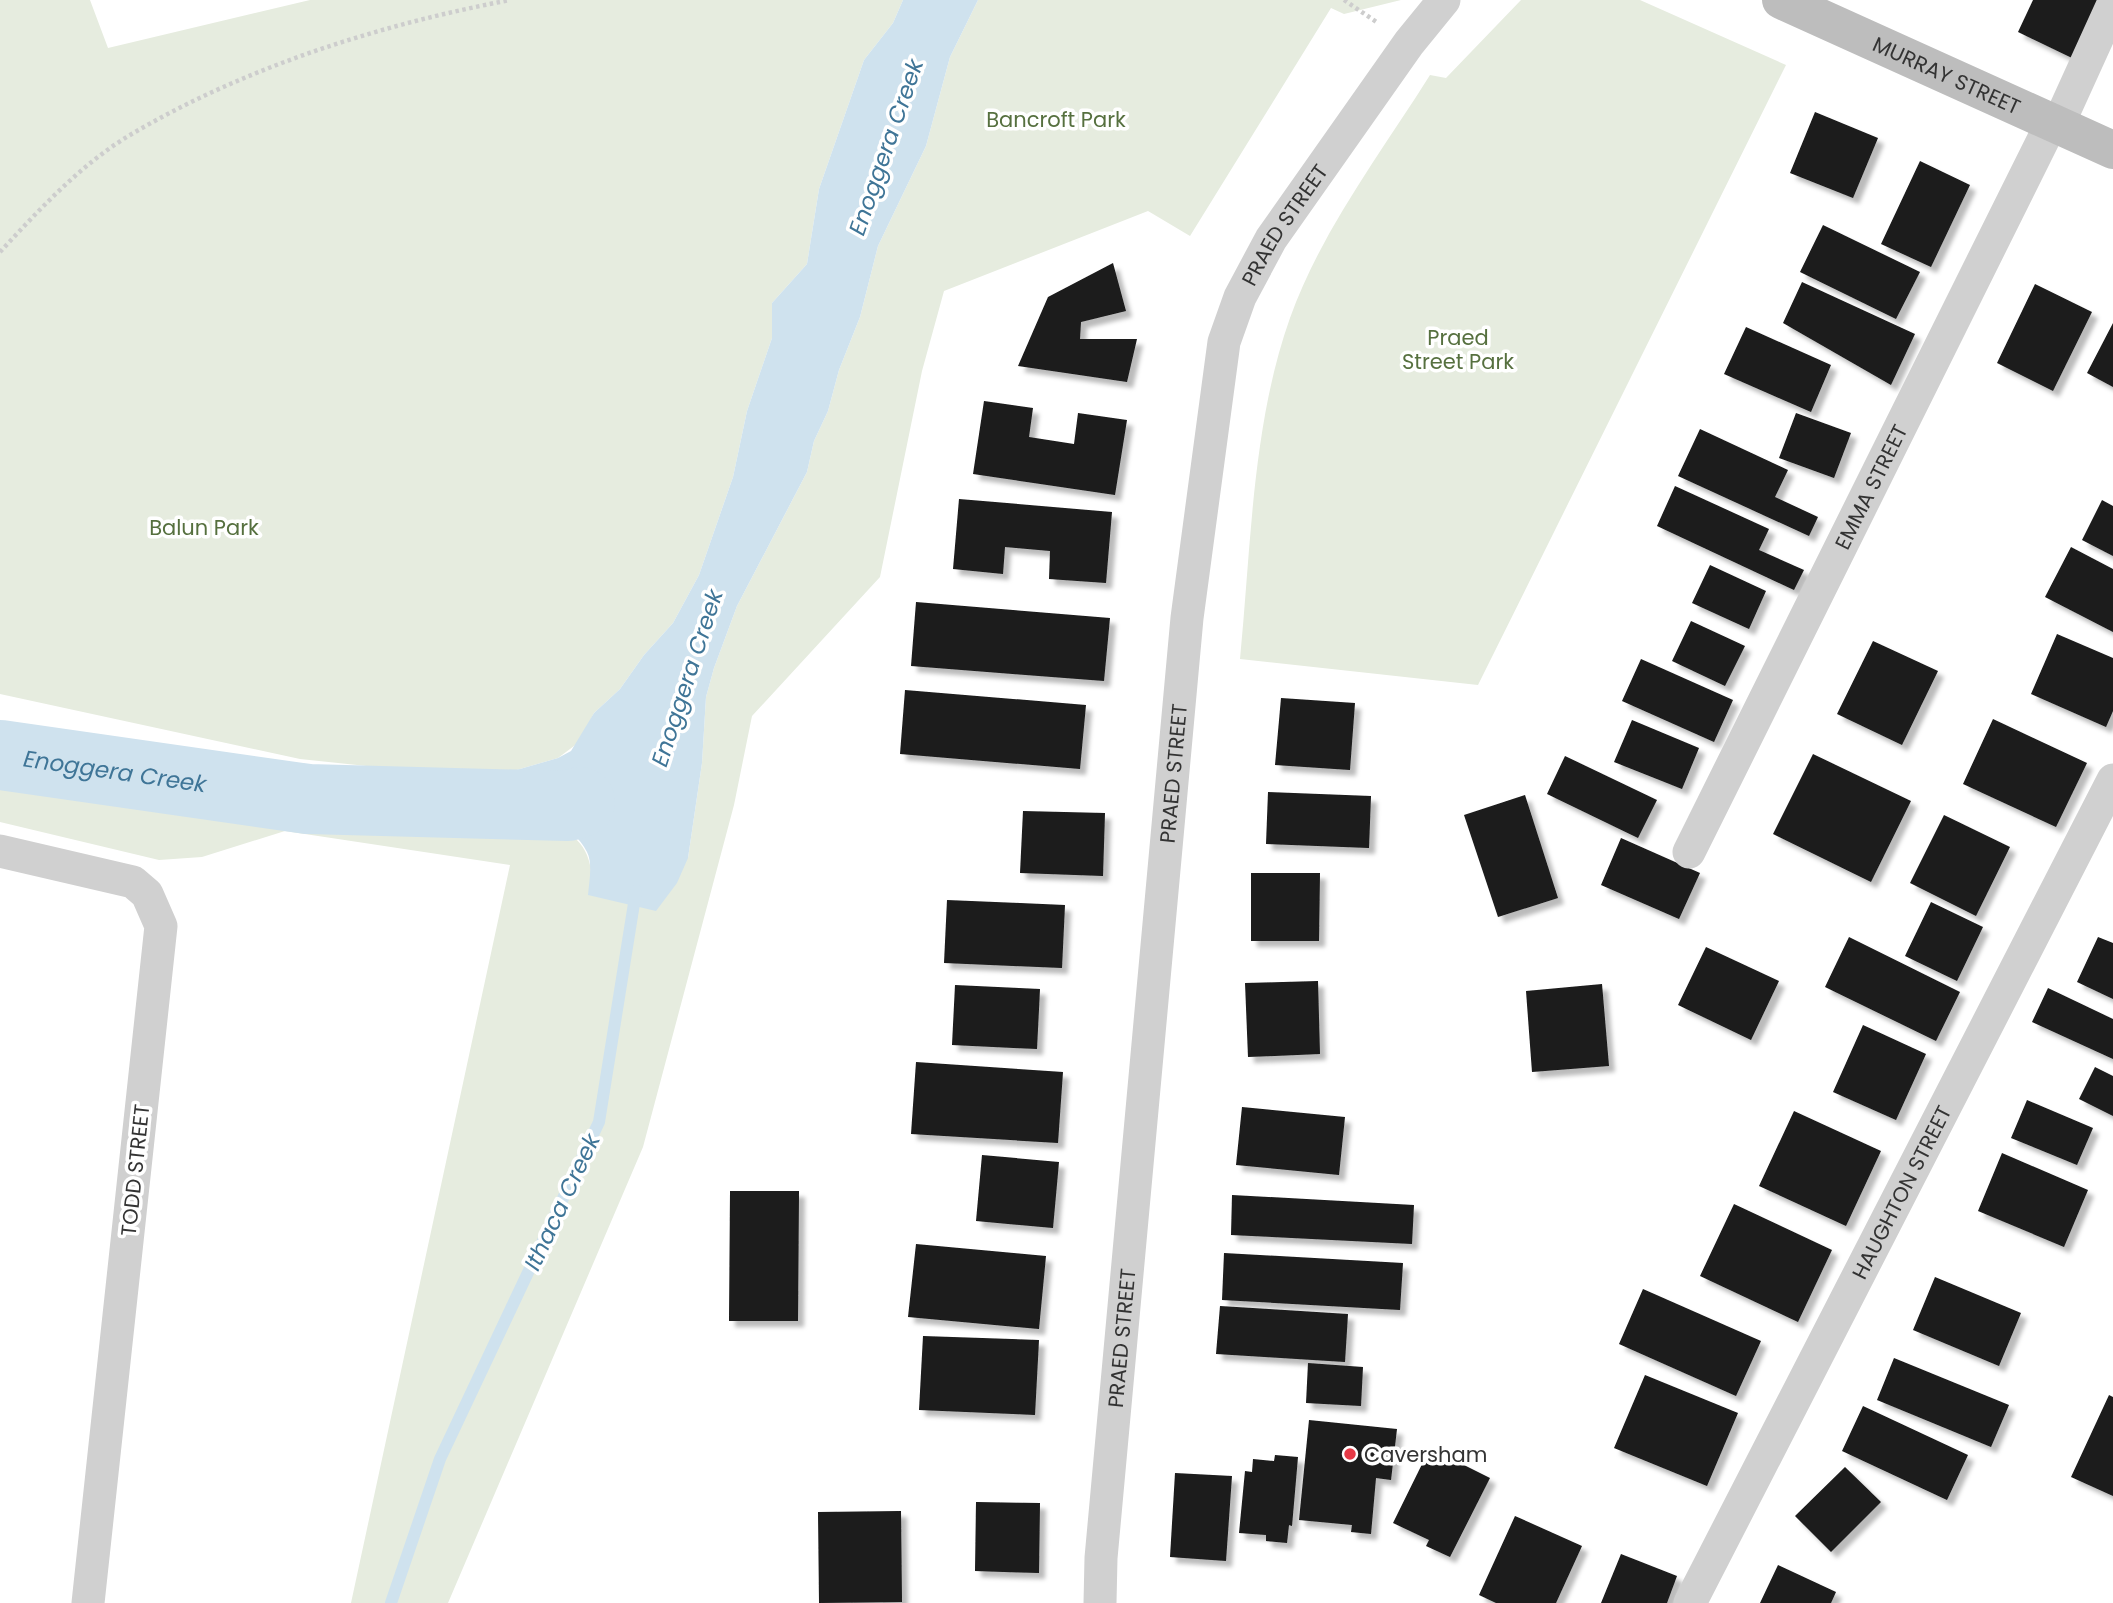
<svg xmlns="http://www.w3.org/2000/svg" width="2113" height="1603" font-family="Poppins,sans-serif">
	<defs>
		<filter id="shadow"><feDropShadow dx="6" dy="6" stdDeviation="2" flood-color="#0004"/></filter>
	</defs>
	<rect width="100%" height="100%" fill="#fff"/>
	<path fill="#e6ecdf" d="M0,0H90L108,48L310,0H903L893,23L864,60L819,189L807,264L772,303V338L747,411L733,477L699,575L673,623L644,655L620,689L594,713L578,743L558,758L513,771L395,769L300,759L0,694Z
		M978,0H1401L1344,14L1331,8L1190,236L1148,211L944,291L922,371L880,577L752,716L734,805L643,1147L448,1603H351L510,865L285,831L202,857L159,860L0,822V767L114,786L287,807L537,816C561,828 584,836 590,865L688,858L702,763L706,697L714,668L737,606L807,472L814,441L828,411L839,370L860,317L878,246L926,146L950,57Z
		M1521,0H1640L1786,65L1478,685L1240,659C1251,547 1252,425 1290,318C1321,231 1381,153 1430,75L1446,78Z"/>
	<path fill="#cfe2ee" d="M903,0H978L950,57L926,146L878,246L860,317L839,370L828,411L814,441L807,472L737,606L714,668L706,697L702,763L688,858L677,883L656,911L588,895C589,882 593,864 587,852C569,815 520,815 485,812L492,771H513L558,758L571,751L594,713L620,689L644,655L673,623L699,575L733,477L747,411L772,338V303L807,264L819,189L864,60L893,23Z"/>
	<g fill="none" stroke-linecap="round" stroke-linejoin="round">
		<path stroke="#cfe2ee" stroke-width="12" d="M391,1603L440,1459L599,1122L636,891"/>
		<path stroke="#cfe2ee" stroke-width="70" id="s1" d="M0,755L308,799L568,806L580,802"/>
	</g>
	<path fill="#1a1a1a" filter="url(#shadow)" d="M2033,0H2100L2072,58L2018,32Z
		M1815,112L1878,138L1853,198L1790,173Z
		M1920,161L1970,185L1931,267L1881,244Z
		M1823,225L1920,272L1896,319L1800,272Z
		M1113,263L1126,311L1081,322L1080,339H1137L1127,382L1018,366L1048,297Z
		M1802,282L1915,334L1891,385L1783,323Z
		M2035,284L2092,312L2053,391L1997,363Z
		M2113,323V387L2087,373Z
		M1746,327L1831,365L1811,412L1724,374Z
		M984,401L1033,408L1029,437L1074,444L1078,413L1127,420L1115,495L973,474Z
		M1796,413L1851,433L1834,478L1779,458Z
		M1700,429L1788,470L1775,497L1818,517L1809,536L1678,476Z
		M1675,486L1769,529L1759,550L1804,570L1794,590L1657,526Z
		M959,499L1112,512L1106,583L1049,579L1050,551L1005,547L1003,574L953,569Z
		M2102,500L2113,506V556L2082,540Z
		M2071,547L2113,569V632L2045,597Z
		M1710,565L1766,591L1749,629L1692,603Z
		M916,602L1110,618L1104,681L911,666Z
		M1691,621L1745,646L1725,686L1672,661Z
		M2057,634L2113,658V711L2106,727L2031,694Z
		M1873,641L1938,671L1902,745L1837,714Z
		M1641,659L1733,700L1714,742L1622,701Z
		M905,690L1086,705L1080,769L900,754Z
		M1281,698L1355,703L1350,770L1275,765Z
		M1993,719L2087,763L2056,827L1963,784Z
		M1632,720L1699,748L1682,789L1614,762Z
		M1813,754L1911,801L1871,882L1773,834Z
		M1565,756L1657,800L1638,838L1547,794Z
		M1268,792L1371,796L1369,848L1266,844Z
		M1525,795L1558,898L1498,917L1464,815Z
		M1023,811L1105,813L1103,876L1020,873Z
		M1944,815L2010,847L1976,916L1910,883Z
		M1621,838L1700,873L1679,919L1601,885Z
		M1251,873H1320L1319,941H1251Z
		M947,900L1065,905L1062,968L944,963Z
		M1931,902L1983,927L1957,981L1905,956Z
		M1849,937L1960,992L1936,1041L1825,987Z
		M2098,937L2113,943V999L2077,982Z
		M1706,947L1779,981L1751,1040L1678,1005Z
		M1318,981L1320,1054L1248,1057L1245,983Z
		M1602,984L1609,1066L1532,1072L1526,991Z
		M955,985L1040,989L1037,1049L952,1045Z
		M2048,988L2113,1019V1059L2032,1022Z
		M1863,1025L1926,1054L1896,1120L1833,1092Z
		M916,1062L1063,1072L1058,1143L911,1134Z
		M2095,1067L2113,1076V1116L2079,1099Z
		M2027,1100L2093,1128L2077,1165L2011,1138Z
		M1242,1107L1345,1117L1339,1175L1236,1165Z
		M1794,1111L1881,1151L1846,1226L1759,1186Z
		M2002,1153L2088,1190L2064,1247L1978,1211Z
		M982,1155L1059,1162L1053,1228L976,1221Z
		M730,1191H799L798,1321H729Z
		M1232,1195L1414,1205L1412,1244L1231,1235Z
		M1734,1204L1832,1250L1798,1322L1700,1276Z
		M916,1244L1046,1256L1039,1329L908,1317Z
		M1224,1253L1403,1263L1400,1310L1222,1300Z
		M1935,1277L2021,1313L1999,1366L1913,1330Z
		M1643,1289L1761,1341L1736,1396L1619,1344Z
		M1220,1306L1348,1314L1345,1362L1216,1354Z
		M923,1336L1039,1340L1035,1415L919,1410Z
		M1894,1358L2009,1405L1991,1447L1877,1400Z
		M1308,1363L1363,1367L1361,1406L1306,1403Z
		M1645,1375L1738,1413L1707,1486L1614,1448Z
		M2109,1395L2113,1397V1496L2071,1477Z
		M1863,1406L1968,1455L1947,1500L1842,1451Z
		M1309,1420L1397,1429L1391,1480L1376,1478L1371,1534L1351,1532L1352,1525L1299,1520Z
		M1430,1448L1490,1478L1450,1557L1426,1546L1429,1540L1393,1523Z
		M1275,1455L1298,1457L1292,1526L1289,1525L1287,1543L1266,1541V1535L1239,1533L1245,1471L1252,1472L1253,1459L1274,1461Z
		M1845,1467L1881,1502L1831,1552L1795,1516Z
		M1175,1473L1232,1476L1226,1561L1170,1557Z
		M976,1502L1040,1503L1039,1573L975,1571Z
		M901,1511L902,1602L819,1603L818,1512Z
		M1515,1516L1582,1546L1556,1603H1496L1479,1595Z
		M1621,1554L1677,1576L1667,1603H1601Z
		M1778,1565L1836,1592L1831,1603H1760Z"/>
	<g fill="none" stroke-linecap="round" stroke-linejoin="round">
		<path stroke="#cdcdcd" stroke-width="4.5" stroke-dasharray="3.5 3.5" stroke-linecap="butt" d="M1344,0L1378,23
			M0,252C39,210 80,165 130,135C245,67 379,25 510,0"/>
		<g stroke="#d0d0d0" stroke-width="33">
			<path d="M2058,125L2113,4"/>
			<path d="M0,851L133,882L147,894L161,926L88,1603"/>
			<path id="s2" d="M1689,852L2052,122"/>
			<path id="s3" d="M1100,1603L1101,1558L1187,618L1224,342L1240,297L1271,239L1409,43L1444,0"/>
			<path id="s4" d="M1690,1603L2113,780"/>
		</g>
		<path stroke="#bdbdbd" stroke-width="38" id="s5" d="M1781,0L2113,150"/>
	</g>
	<circle fill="#e63946" stroke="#fff" stroke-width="2.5" cx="1350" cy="1454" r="7"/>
	<g text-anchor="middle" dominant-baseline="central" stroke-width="7" stroke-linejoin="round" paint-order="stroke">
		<g font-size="21" fill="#333" stroke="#fff">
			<text stroke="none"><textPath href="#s5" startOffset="182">MURRAY STREET</textPath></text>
			<text stroke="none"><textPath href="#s3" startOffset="1400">PRAED STREET</textPath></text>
			<text stroke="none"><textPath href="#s2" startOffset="408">EMMA STREET</textPath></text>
			<text stroke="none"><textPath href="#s3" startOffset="833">PRAED STREET</textPath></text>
			<text transform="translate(135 1170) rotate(-84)">TODD STREET</text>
			<text stroke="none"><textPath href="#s4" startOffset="462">HAUGHTON STREET</textPath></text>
			<text stroke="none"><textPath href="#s3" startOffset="266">PRAED STREET</textPath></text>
		</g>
		<g font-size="21" fill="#56703f" stroke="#fff">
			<text x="1056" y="119">Bancroft Park</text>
			<text x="1458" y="337">Praed<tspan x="1458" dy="24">Street Park</tspan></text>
			<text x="204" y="527">Balun Park</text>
		</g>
		<g font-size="21" fill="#333" stroke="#fff" text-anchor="start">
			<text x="1364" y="1454">Caversham</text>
		</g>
		<g font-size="23" font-style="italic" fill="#3f7597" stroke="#fff">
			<text transform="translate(886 147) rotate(-71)">Enoggera Creek</text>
			<text transform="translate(687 678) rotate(-72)">Enoggera Creek</text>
			<text stroke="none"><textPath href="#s1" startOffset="116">Enoggera Creek</textPath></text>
			<text transform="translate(562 1202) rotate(-65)">Ithaca Creek</text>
		</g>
	</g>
</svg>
